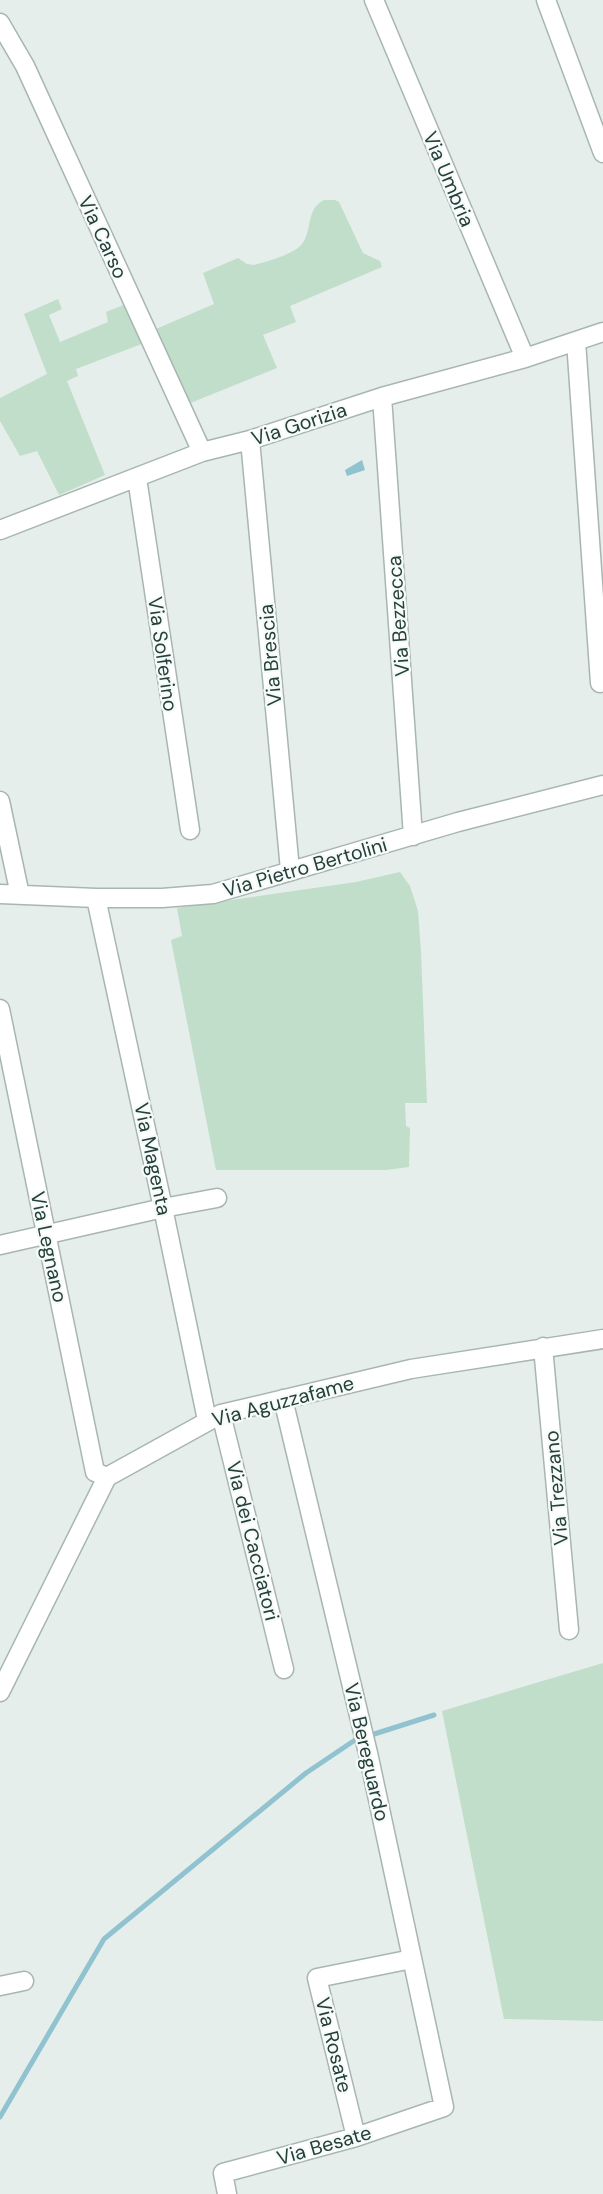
<svg xmlns="http://www.w3.org/2000/svg" width="603" height="2194" font-family="'DM Sans',sans-serif">
	<rect width="100%" height="100%" fill="#e6eeeb"/>
	<path fill="#c0deca" d="M324,200H335L339,202L363,253L380,261L382,267L290,306L296,322L263,335L277,368L188,404L156,329L214,304L203,273L238,258L247,264L254,265C266,262 289,255 298,248C314,236 304,209 324,200Z
		M58,299L62,309L49,315L60,342L108,322L106,312L126,304L144,343L76,369L78,376L67,381L105,475L59,495L37,451L20,456L0,421V398L47,374L24,314Z
		M400,872L410,886L418,911L421,952L427,1103H405L406,1126L410,1128L409,1167L386,1170H216L171,940L182,936L177,908L356,882Z
		M603,1663V2021L504,2019L442,1711Z"/>
	<path fill="#90c2d0" d="M362,460L365,470L347,476L345,470Z"/>
	<g fill="none" stroke-linecap="round" stroke-linejoin="round">
		<path stroke="#90c2d0" stroke-width="5" d="M368,1736L434,1715
			M0,2117L104,1939L306,1773L358,1738"/>
		<defs>
			<path id="minor" d="M374,0L525,358
				M546,0L603,153
				M0,23L25,66L202,452
				M576,341L600,683
				M382,397L413,836
				M250,440L290,870
				M137,478L190,830
				M0,530L202,452L250,440L382,397L525,358L603,332
				M0,801L20,895
				M0,894L96,898H162L213,894L458,822L603,785
				M96,898L163,1208L207,1420
				M0,1009L95,1472L107,1477
				M0,1245L163,1208L217,1198
				M543,1347L569,1630
				M221,1414L284,1669
				M0,1692L107,1477L221,1414L411,1369L603,1339
				M0,1986L24,1981
				M356,2137L317,1978L412,1959
				M227,2194L223,2173L356,2137L444,2107L368,1753L283,1399"/>
		</defs>
		<use href="#minor" stroke="#a8b6b2" stroke-width="21"/>
		<use href="#minor" stroke="#fff" stroke-width="18"/>
	</g>
	<g text-anchor="middle" dominant-baseline="central" stroke-width="4.5" stroke-linejoin="round" paint-order="stroke">
		<g font-size="20" fill="#25403a" stroke="#f6faf9">
			<text transform="translate(449 179) rotate(67)">Via Umbria</text>
			<text transform="translate(103 237) rotate(65)">Via Carso</text>
			<text transform="translate(299 424) rotate(-18)">Via Gorizia</text>
			<text transform="translate(398 616) rotate(-94)">Via Bezzecca</text>
			<text transform="translate(163 654) rotate(82)">Via Solferino</text>
			<text transform="translate(270 655) rotate(-95)">Via Brescia</text>
			<text transform="translate(305 867) rotate(-16)">Via Pietro Bertolini</text>
			<text transform="translate(153 1159) rotate(78)">Via Magenta</text>
			<text transform="translate(49 1247) rotate(78)">Via Legnano</text>
			<text transform="translate(283 1401) rotate(-15)">Via Aguzzafame</text>
			<text transform="translate(556 1488) rotate(-95)">Via Trezzano</text>
			<text transform="translate(253 1541) rotate(76)">Via dei Cacciatori</text>
			<text transform="translate(367 1752) rotate(77)">Via Bereguardo</text>
			<text transform="translate(334 2045) rotate(76)">Via Rosate</text>
			<text transform="translate(324 2145) rotate(-16)">Via Besate</text>
		</g>
	</g>
</svg>
